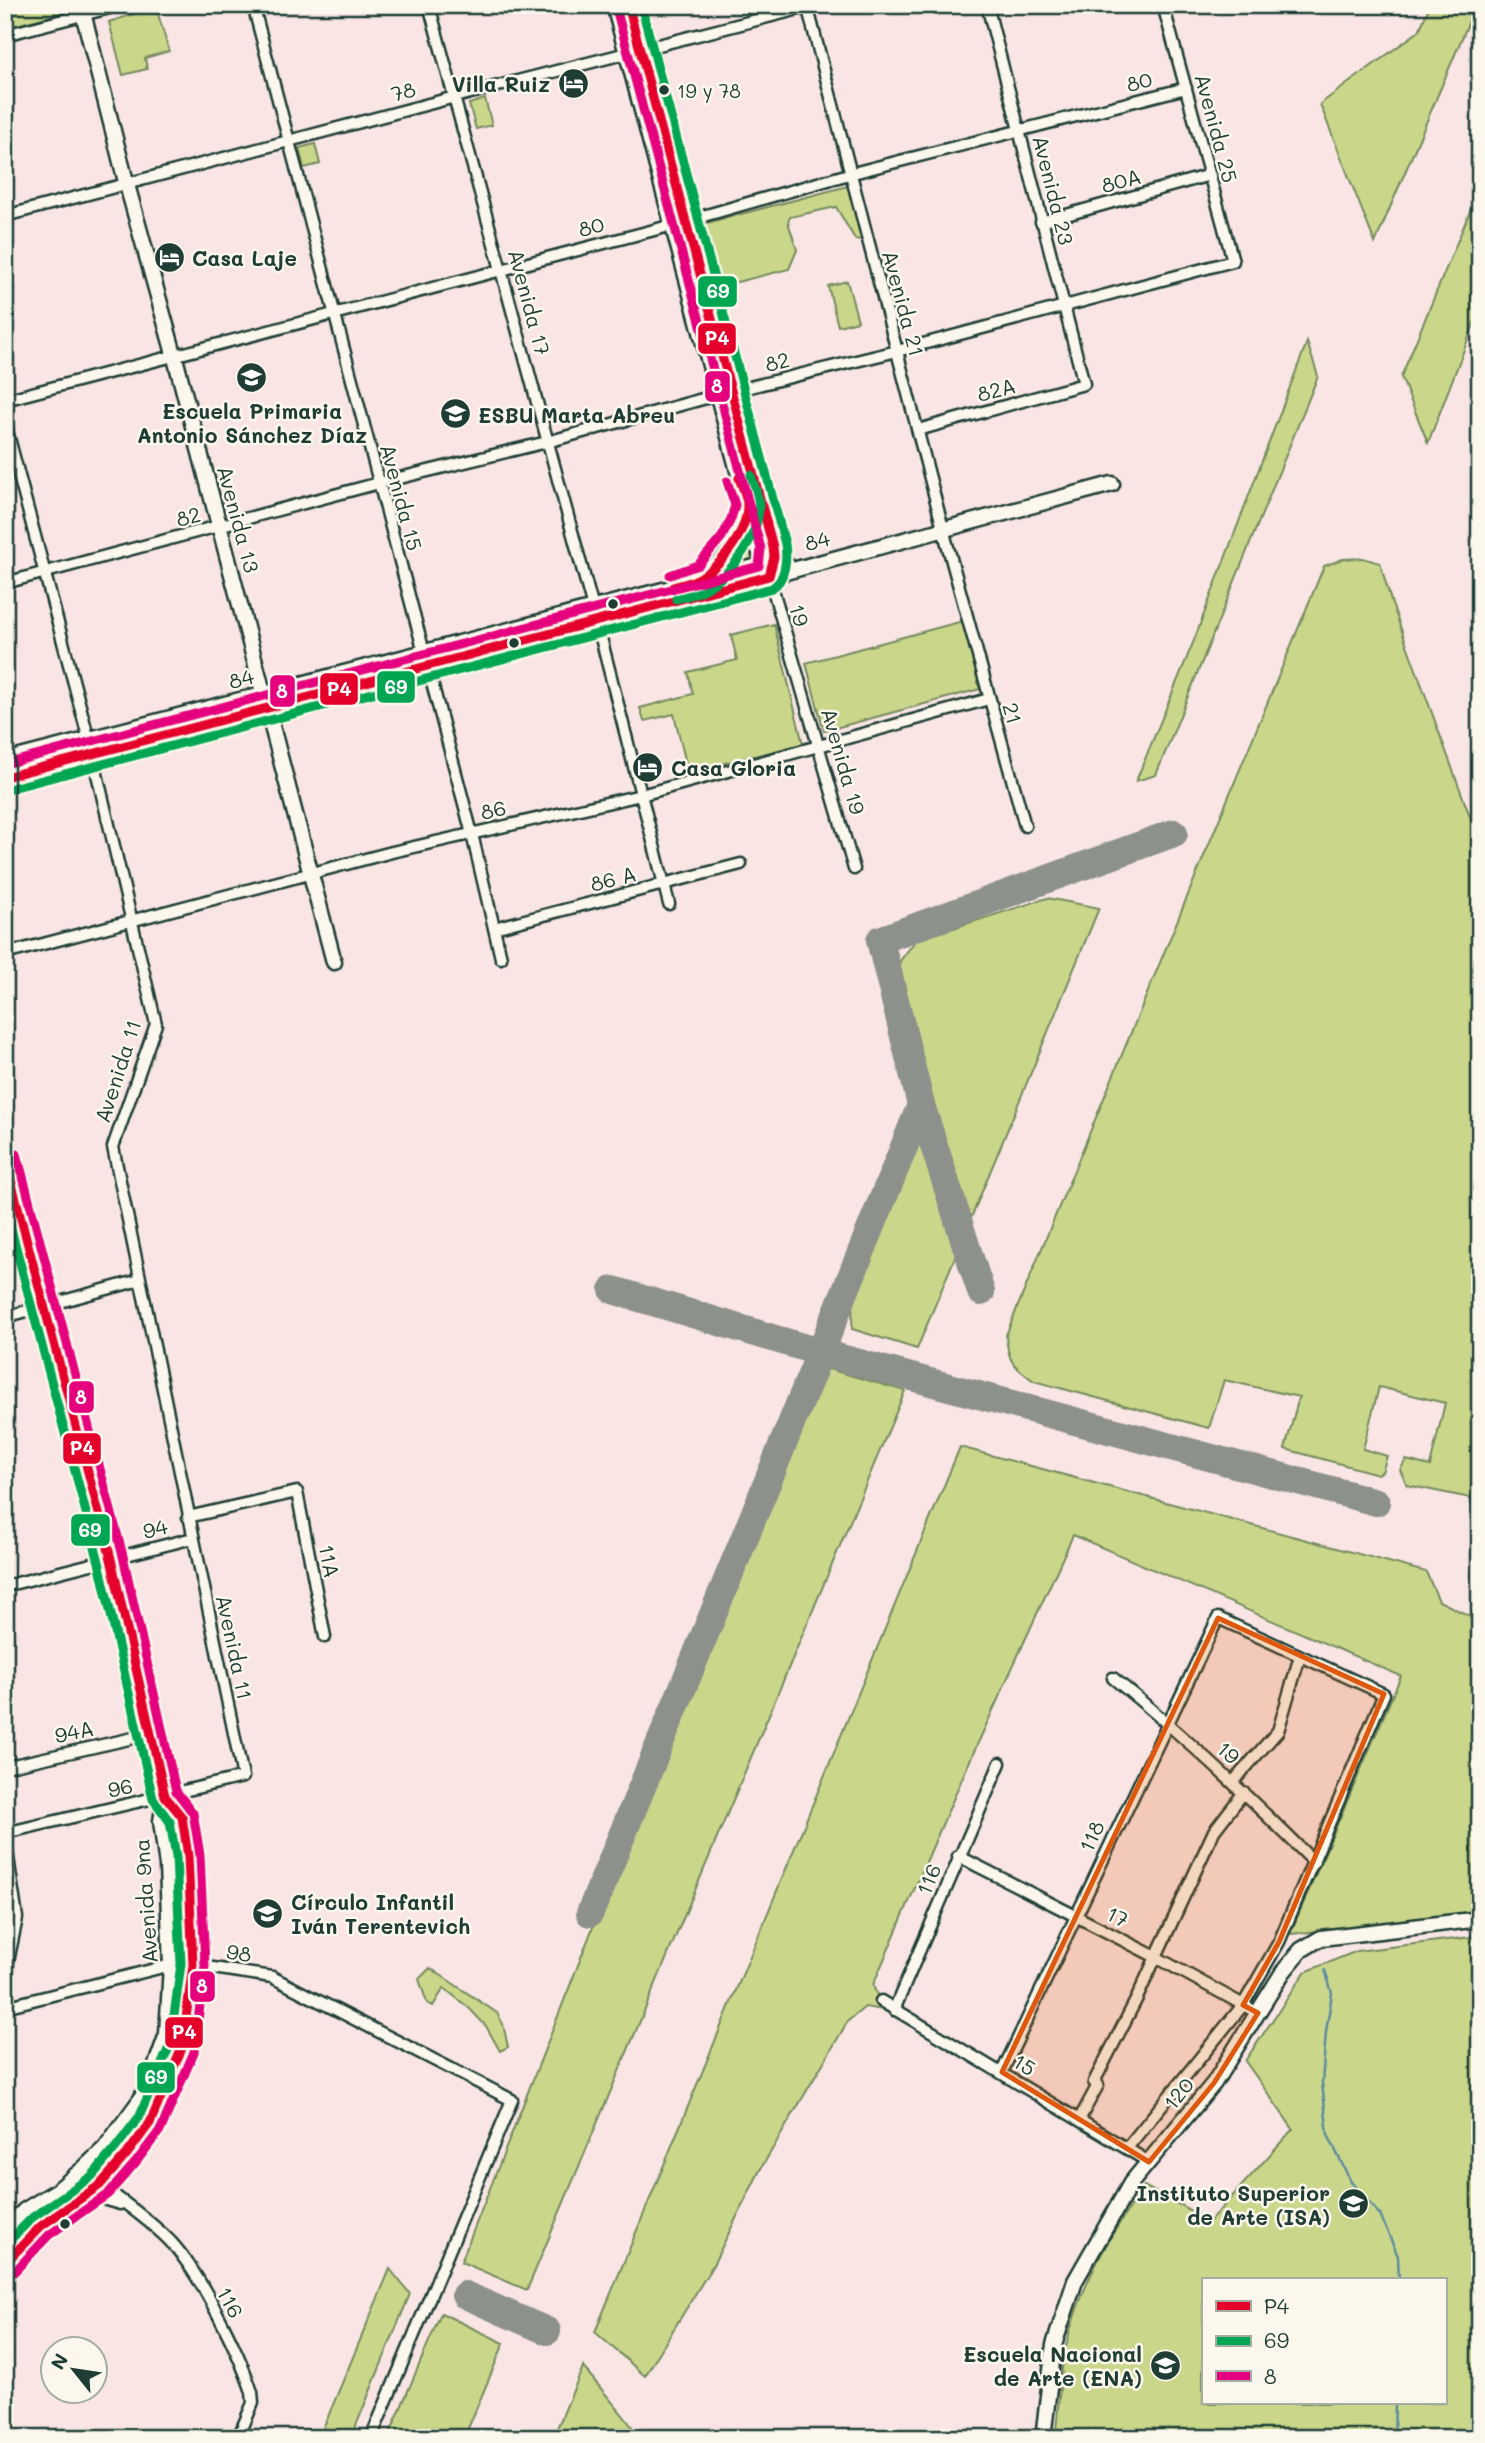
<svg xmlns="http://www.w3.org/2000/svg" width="1485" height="2443" font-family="Mali,sans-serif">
	<rect width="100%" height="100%" fill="#f9e5e4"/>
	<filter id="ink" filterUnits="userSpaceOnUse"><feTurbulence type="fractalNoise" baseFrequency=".0143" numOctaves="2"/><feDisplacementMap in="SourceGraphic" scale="14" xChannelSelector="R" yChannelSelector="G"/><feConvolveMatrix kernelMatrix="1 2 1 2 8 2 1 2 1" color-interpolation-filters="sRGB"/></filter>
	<g filter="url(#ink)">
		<path fill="#cad78a" stroke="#748a5f" stroke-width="2" fill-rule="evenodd" d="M5,5H68L65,12L5,28Z
			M1430,5H1476L1375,243L1320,104L1419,31Z
			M156,7L169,51L145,58L147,69L123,75L109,22Z
			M485,99L492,125L476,129L469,104Z
			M315,144L320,164L304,168L299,148Z
			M848,186L863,240L855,239L836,207L790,217L788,222L797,250L789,269L717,287L699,225Z
			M1480,187V308L1428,443L1401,377Z
			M847,281L858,321L838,326L828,286Z
			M1307,342L1318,376L1156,775L1136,781L1193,643Z
			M743,521L763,565L705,575Z
			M1363,558L1380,563L1392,604L1480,844V1500L1407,1485L1400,1470L1406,1460L1430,1466L1445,1403L1379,1387L1363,1449L1387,1456L1382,1472L1378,1474L1285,1449L1299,1397L1224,1380L1209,1428L1034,1381C1012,1365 1008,1362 1006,1335L1324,566L1343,559Z
			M963,621L980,689L824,731L806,663Z
			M774,624L803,744L688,772L674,714L644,721L640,708L693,694L688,672L737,660L731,635Z
			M1047,898L1099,908L917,1349L852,1329L853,1295L931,1093L897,975L900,961L916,940Z
			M825,1368L905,1391L527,2290L461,2262L664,1747Z
			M960,1447L1426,1572L1439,1601L1480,1621V1914L1290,1934L1401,1676L1073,1535L967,1767L873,1985L883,2010L865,2007L848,2021L760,2170L713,2265L645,2376L595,2332Z
			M171,1822H175C188,1841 185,1928 186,1955L183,1957L177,1951L174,1859L168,1825Z
			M1480,1936V2438H1055C1059,2408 1059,2375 1066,2346C1081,2283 1108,2239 1144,2186L1210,2221L1293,2129L1245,2061L1305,1972L1357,1951ZM1203,2280H1445V2403H1203Z
			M430,1968L497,2013L503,2024L508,2047L500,2051L486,2026L469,2008L444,1988L433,2006L427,2003L419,1979Z
			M180,1973L187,1975L175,2052L146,2119L103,2171L97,2172V2165L173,2034L177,1977Z
			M390,2269L410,2294L351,2438H319Z
			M441,2313L504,2343L464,2438H388Z
			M583,2367L623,2415L638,2435L635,2438H553Z"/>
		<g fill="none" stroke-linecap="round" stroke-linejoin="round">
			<path stroke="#5f8b9f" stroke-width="2.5" d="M1325,1970L1332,1993L1326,2032L1322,2083L1328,2135L1351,2182L1380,2215L1398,2256L1399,2280
				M1394,2438L1395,2403"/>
			<path stroke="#8c918c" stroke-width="28" d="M613,1290L822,1353L1376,1502
				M981,1292L921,1105L880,940L1174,833
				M590,1913C700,1644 813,1375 921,1105
				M465,2295L547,2331"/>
			<defs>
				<path id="street" d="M253,5L472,834L501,958
					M429,5L600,634L669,904
					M807,5L946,540L1025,826
					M5,35L121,5
					M5,216L455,97L811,6
					M1041,222L1210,175
					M5,400L658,229L849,174L1186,88
					M5,423L89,740L156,1024L113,1147L243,1777L5,1833
					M918,430L1084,384L987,5
					M769,576L854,869
					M5,583L379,483L547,442L717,395L897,351L1233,261L1163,5
					M494,928L741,864
					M5,954L392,852L641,795L989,699
					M5,1317L140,1280
					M188,1517L297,1492L325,1637
					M5,1586L193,1538
					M1113,1678C1184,1735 1249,1797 1314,1862
					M5,1767L151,1734
					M1233,1782L1278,1731L1300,1656
					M5,1837L17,1918L5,1976
					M958,1856L1156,1957L1258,2013
					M881,2001L1149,2162
					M5,2007L171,1965H193L272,1977L512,2100L371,2438
					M894,2010L1000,1763
					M1002,2072L1218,1618L1384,1694L1279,1942L1243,2005L1127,2148
					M1079,2120L1098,2085L1094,2082L1137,1998L1214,1831L1244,1792
					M82,2170C110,2194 145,2215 170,2241C200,2273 238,2350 252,2392L253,2403L238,2438
					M88,2195L120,2204"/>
				<path id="secondary" d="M81,5L124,174L174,354L334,962
					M614,5L763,565L767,572
					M628,5L773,547L774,557L770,572
					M701,577C726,563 740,535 746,508
					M5,761L690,583L763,565H787
					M5,777L596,623L1112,484
					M5,1157L111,1559L165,1796L182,1817L188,1856L193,1965L182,2048L150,2123L127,2154L100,2185L41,2226L5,2263
					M5,2230L25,2210L58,2190L82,2170L105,2148L141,2099L153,2073L167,2034L171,1965L167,1866L161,1821L165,1796
					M1043,2438L1054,2345L1075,2281L1131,2183L1214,2083L1283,1972L1301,1950L1321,1938L1480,1919"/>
			</defs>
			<use href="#street" stroke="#1f3d34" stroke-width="15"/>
			<use href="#secondary" stroke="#1f3d34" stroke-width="19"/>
			<use href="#street" stroke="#fbf7ec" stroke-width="10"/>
			<use href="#secondary" stroke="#fbf7ec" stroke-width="14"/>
			<defs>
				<path id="bus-1" d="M673,587C684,584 695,582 704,575C724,562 748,530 747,505C747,496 742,487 739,478
					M5,777L769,576L774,557L773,547L628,5
					M5,1158L111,1559L165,1796L182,1817L188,1856L193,1965L182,2048L150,2123L127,2154L100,2185L41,2226L5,2263"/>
				<path id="bus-2" d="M676,599C687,596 698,594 707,588C733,573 758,536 759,507C759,496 754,485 751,475
					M8,789L772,588C786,580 787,558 785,544L641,5
					M5,1206L99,1562L153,1799L170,1822L176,1857L181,1964L170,2045L139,2117L117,2146L92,2176L33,2217L5,2245"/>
				<path id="bus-3" d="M670,575L698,565L722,537L731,519L735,505L727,481
					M5,764L759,566L761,549L616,8
					M14,2272L49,2235L108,2194L136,2162L161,2129L194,2052L205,1966L200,1855L193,1813L176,1791L123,1556L17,1154"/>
			</defs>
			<use href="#bus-1" stroke="#fbf7ec" stroke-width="14"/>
			<use href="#bus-2" stroke="#fbf7ec" stroke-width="14"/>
			<use href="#bus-3" stroke="#fbf7ec" stroke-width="14"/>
			<use href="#bus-1" stroke="#e4002b" stroke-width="9"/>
			<use href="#bus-2" stroke="#00a651" stroke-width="9"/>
			<use href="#bus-3" stroke="#e5007d" stroke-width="9"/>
		</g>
	</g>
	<path fill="#de580e" fill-opacity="0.2" stroke="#de580e" stroke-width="5" stroke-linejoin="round" d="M1218,1618L1384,1694L1279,1942L1243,2005L1258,2013L1214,2083L1149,2162L1002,2072Z"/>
	<defs>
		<symbol id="hotel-disc" viewBox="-11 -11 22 22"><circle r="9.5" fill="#1f3d34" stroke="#fbf7ec"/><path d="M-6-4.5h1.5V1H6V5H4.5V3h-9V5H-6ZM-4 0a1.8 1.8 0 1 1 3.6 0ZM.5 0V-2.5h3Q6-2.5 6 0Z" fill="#fff"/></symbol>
		<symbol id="school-disc" viewBox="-11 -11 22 22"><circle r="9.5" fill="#1f3d34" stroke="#fbf7ec"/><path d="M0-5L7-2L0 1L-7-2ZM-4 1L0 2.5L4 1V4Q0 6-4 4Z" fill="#fff"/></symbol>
		<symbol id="university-disc" viewBox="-11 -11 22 22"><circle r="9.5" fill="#1f3d34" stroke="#fbf7ec"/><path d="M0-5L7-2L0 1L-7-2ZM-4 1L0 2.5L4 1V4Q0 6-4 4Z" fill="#fff"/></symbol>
	</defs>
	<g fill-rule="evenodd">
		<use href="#hotel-disc" x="556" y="66" width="35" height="35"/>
		<use href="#hotel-disc" x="152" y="240" width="35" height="35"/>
		<use href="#school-disc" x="234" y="360" width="35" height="35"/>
		<use href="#school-disc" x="438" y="396" width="35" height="35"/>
		<use href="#hotel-disc" x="630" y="750" width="35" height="35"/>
		<use href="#school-disc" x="250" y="1896" width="35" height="35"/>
		<use href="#university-disc" x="1336" y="2186" width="35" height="35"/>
		<use href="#school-disc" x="1148" y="2348" width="35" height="35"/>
	</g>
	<g fill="#1f3d34" stroke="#fbf7ec" stroke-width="2.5">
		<circle cx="664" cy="90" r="6"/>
		<circle cx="613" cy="604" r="6"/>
		<circle cx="514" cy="643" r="6"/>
		<circle cx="65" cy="2224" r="6"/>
	</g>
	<g text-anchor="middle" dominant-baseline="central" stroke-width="5" stroke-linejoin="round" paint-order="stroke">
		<g font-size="19" fill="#1f3d34" stroke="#fbf7ec" text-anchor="start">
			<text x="677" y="90">19 y 78</text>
		</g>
		<g font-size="21" fill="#1f3d34" stroke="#fbf7ec">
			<text transform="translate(1139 81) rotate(-15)">80</text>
			<text transform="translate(403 91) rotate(-15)">78</text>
			<text transform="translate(1217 128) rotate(75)">Avenida 25</text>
			<text transform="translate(1121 180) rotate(-15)">80A</text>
			<text transform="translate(1054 190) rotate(76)">Avenida 23</text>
			<text transform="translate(591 226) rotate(-15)">80</text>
			<text transform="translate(530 302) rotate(75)">Avenida 17</text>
			<text transform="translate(904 303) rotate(75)">Avenida 21</text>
			<text transform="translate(777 361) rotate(-14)">82</text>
			<text transform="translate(996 389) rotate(-15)">82A</text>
			<text transform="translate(402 497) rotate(75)">Avenida 15</text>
			<text transform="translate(188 516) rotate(-15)">82</text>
			<text transform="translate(239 519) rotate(75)">Avenida 13</text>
			<text transform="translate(817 540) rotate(-15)">84</text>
			<text transform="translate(800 615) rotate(74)">19</text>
			<text transform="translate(241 678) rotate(-15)">84</text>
			<text transform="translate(1013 713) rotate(74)">21</text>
			<text transform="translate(844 761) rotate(74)">Avenida 19</text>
			<text transform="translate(493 809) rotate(-13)">86</text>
			<text transform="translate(613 878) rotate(-14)">86 A</text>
			<text transform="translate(117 1071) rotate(-72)">Avenida 11</text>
			<text transform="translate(155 1528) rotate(-14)">94</text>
			<text transform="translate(330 1561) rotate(79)">11A</text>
			<text transform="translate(235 1647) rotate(78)">Avenida 11</text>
			<text transform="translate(74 1731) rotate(-12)">94A</text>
			<text transform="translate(1229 1752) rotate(42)">19</text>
			<text transform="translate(120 1787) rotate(-13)">96</text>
			<text transform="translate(1091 1836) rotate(-65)">118</text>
			<text transform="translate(928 1879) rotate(-67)">116</text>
			<text transform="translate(145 1901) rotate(-94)">Avenida 9na</text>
			<text transform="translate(1118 1916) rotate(27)">17</text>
			<text transform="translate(239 1952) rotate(8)">98</text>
			<text transform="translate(1025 2064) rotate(32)">15</text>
			<text transform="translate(1178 2093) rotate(-51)">120</text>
			<text transform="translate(231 2302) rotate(62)">116</text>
		</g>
		<g font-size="21" font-weight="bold" fill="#1f3d34" stroke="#fbf7ec" text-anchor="start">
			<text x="550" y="83" text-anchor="end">Villa Ruiz</text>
			<text x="192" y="257">Casa Laje</text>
			<text x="252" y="410" text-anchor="middle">Escuela Primaria<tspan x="252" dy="24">Antonio Sánchez Díaz</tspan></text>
			<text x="478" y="414">ESBU Marta Abreu</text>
			<text x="671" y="767">Casa Gloria</text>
			<text x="291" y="1901">Círculo Infantil<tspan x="291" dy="24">Iván Terentevich</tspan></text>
			<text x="1330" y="2192" text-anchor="end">Instituto Superior<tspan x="1330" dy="24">de Arte (ISA)</tspan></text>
			<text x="1142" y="2353" text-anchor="end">Escuela Nacional<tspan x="1142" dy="24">de Arte (ENA)</tspan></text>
		</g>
	</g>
	<g stroke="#fbf7ec" stroke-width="2.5">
		<rect x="697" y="275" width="41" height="33" rx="7" fill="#00a651"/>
		<rect x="697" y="322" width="40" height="33" rx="7" fill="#e4002b"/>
		<rect x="704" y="370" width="27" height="33" rx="7" fill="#e5007d"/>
		<rect x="376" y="670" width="40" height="34" rx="7" fill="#00a651"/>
		<rect x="319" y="672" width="40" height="34" rx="7" fill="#e4002b"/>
		<rect x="269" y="674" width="27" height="34" rx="7" fill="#e5007d"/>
		<rect x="68" y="1380" width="27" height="34" rx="7" fill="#e5007d"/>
		<rect x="62" y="1432" width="40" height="33" rx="7" fill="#e4002b"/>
		<rect x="70" y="1513" width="41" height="34" rx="7" fill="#00a651"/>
		<rect x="189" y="1970" width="27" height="33" rx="7" fill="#e5007d"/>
		<rect x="164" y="2016" width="40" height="33" rx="7" fill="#e4002b"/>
		<rect x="136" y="2061" width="40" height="33" rx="7" fill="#00a651"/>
	</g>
	<g font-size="19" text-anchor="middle" font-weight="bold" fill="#fff">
		<text x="718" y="298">69</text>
		<text x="717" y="345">P4</text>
		<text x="717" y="393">8</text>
		<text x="396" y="694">69</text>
		<text x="339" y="696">P4</text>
		<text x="282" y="698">8</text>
		<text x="81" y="1404">8</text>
		<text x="82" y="1455">P4</text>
		<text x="90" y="1537">69</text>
		<text x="202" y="1993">8</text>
		<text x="184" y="2039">P4</text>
		<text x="156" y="2084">69</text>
	</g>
	<rect width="1485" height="2443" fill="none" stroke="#fbf7ec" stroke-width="28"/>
	<rect x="14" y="14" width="1457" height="2415" fill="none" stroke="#1f3d34" stroke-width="2.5" filter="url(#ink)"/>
	<rect x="1202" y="2278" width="245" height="126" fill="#fbf7ec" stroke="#a3ada2" stroke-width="2"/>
	<rect x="1216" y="2301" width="35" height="10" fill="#e4002b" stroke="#a3ada2" stroke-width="2"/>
	<text x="1264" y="2314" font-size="21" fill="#1f3d34">P4</text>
	<rect x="1216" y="2336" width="35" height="10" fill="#00a651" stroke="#a3ada2" stroke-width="2"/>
	<text x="1264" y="2348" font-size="21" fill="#1f3d34">69</text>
	<rect x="1216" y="2371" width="35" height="10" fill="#e5007d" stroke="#a3ada2" stroke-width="2"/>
	<text x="1264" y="2384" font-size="21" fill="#1f3d34">8</text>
	<g transform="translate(74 2370) rotate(300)"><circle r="33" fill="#fbf7ec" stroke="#a3ada2" stroke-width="2"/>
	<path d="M0-5L12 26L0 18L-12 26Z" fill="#1f3d34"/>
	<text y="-10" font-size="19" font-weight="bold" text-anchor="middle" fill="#1f3d34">N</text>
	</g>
</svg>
